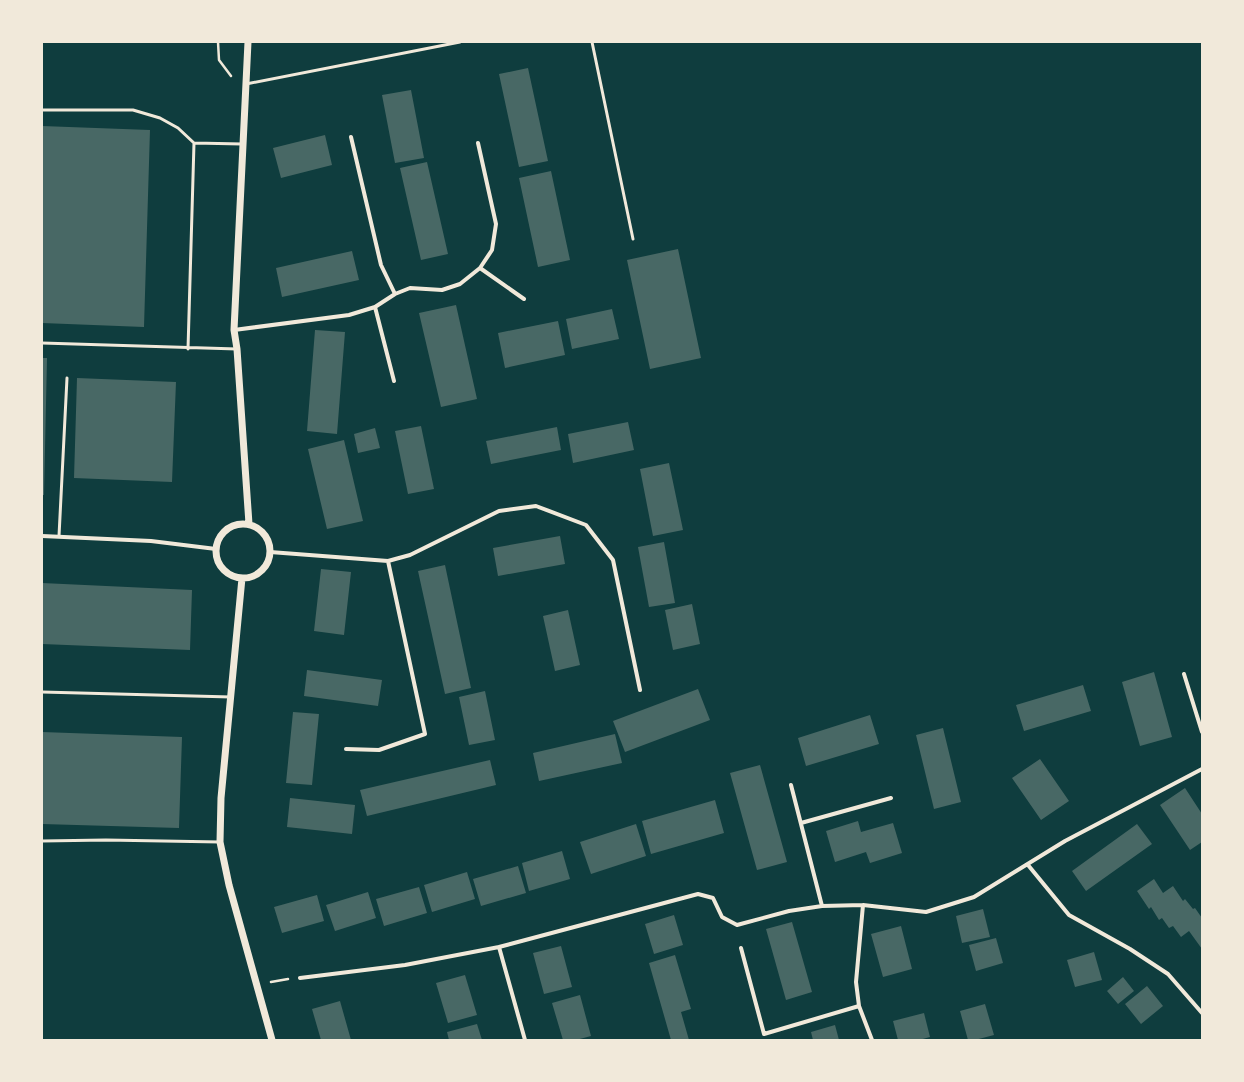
<svg xmlns="http://www.w3.org/2000/svg" width="1244" height="1082" font-family="'Space Grotesk',sans-serif">
	<rect width="100%" height="100%" fill="#0f3d3e"/>
	<path fill="#486865" d="M528,68L548,161L519,167L499,74Z
		M411,90L424,158L395,163L382,95Z
		M42,126L150,130L144,327L42,323Z
		M325,135L332,165L281,178L273,148Z
		M427,162L448,254L421,260L400,168Z
		M551,171L570,260L538,267L519,178Z
		M678,249L701,358L650,369L627,260Z
		M352,251L359,280L282,297L276,268Z
		M456,305L477,399L441,407L419,313Z
		M612,309L619,339L572,349L566,319Z
		M558,321L565,355L505,368L498,333Z
		M315,330L345,332L337,434L307,431Z
		M42,358H47L44,495H42Z
		M77,378L176,382L172,482L74,478Z
		M628,422L634,450L573,463L568,434Z
		M421,426L434,489L408,494L395,431Z
		M557,427L561,450L491,464L486,441Z
		M375,428L380,448L358,453L354,434Z
		M344,440L363,521L327,529L308,449Z
		M669,463L683,530L653,536L640,469Z
		M560,536L565,564L498,576L493,548Z
		M664,542L675,603L649,607L638,547Z
		M445,565L471,688L445,694L418,571Z
		M321,569L351,572L344,635L314,631Z
		M42,583L192,590L190,650L42,644Z
		M692,604L700,644L673,650L665,610Z
		M568,610L580,665L555,671L543,616Z
		M307,670L382,680L378,706L304,696Z
		M1154,672L1172,737L1140,746L1122,682Z
		M1083,685L1091,711L1024,731L1016,705Z
		M698,689L710,720L625,752L613,721Z
		M485,691L495,740L469,745L459,697Z
		M293,712L319,714L312,785L286,783Z
		M870,715L879,744L806,766L798,738Z
		M943,728L961,802L934,809L916,735Z
		M42,732L182,737L179,828L42,824Z
		M615,734L622,763L539,781L533,753Z
		M1040,759L1069,801L1041,820L1012,778Z
		M490,760L496,785L367,816L360,790Z
		M760,765L787,862L757,870L730,773Z
		M1185,788L1202,814V842L1190,850L1160,805Z
		M290,798L355,805L352,834L287,827Z
		M715,800L724,833L651,854L642,821Z
		M858,821L861,832L893,823L902,853L870,863L866,852L835,862L826,831Z
		M636,824L646,856L591,874L580,842Z
		M1137,824L1152,844L1086,891L1072,871Z
		M562,851L570,879L529,891L522,863Z
		M518,866L526,893L481,906L473,879Z
		M467,872L475,899L432,912L424,885Z
		M1154,879L1163,893L1173,886L1183,901L1185,899L1193,909L1195,908L1202,918V949L1189,931L1181,937L1173,926L1169,928L1162,918L1159,920L1151,907L1149,909L1137,891Z
		M419,887L427,913L384,926L376,899Z
		M368,892L376,918L335,931L326,905Z
		M317,895L324,921L282,933L274,907Z
		M983,909L990,937L962,943L956,916Z
		M674,915L683,945L654,954L645,924Z
		M792,922L812,992L786,1000L766,929Z
		M901,926L912,969L883,977L871,934Z
		M996,938L1003,963L976,971L969,945Z
		M561,946L572,987L544,994L533,953Z
		M1094,952L1102,980L1075,987L1067,960Z
		M675,955L691,1009L681,1012L689,1040H671L649,963Z
		M465,975L477,1015L448,1023L436,983Z
		M1123,977L1134,991L1118,1004L1107,991Z
		M1147,986L1163,1006L1141,1024L1125,1004Z
		M580,995L591,1036L576,1040H563L552,1003Z
		M340,1001L351,1040H321L312,1009Z
		M985,1004L994,1035L975,1040H968L960,1011Z
		M924,1013L930,1037L919,1040H898L893,1021Z
		M477,1024L482,1040H449L447,1032Z
		M835,1025L839,1040H813L811,1032Z"/>
	<g fill="none" stroke-linecap="round" stroke-linejoin="round">
		<path stroke="#f1e9da" stroke-width="2.5" d="M218,42L219,60L231,76
			M271,982L288,979"/>
		<path stroke="#f1e9da" stroke-width="3" d="M592,42L633,239
			M246,84L460,42
			M42,110H133L160,118L178,128L194,143
			M42,343L237,349
			M188,349L194,143L242,144
			M59,536L67,378
			M42,692L231,697
			M42,841L106,840L220,842"/>
		<path stroke="#f1e9da" stroke-width="4" d="M351,137L381,265L395,294
			M480,268L524,299
			M375,307L394,381
			M234,330L349,315L375,307L395,294L410,288L442,290L460,284L480,268L492,250L496,224L478,143
			M42,536L151,541L216,549
			M270,552L388,561L410,555L499,511L536,506L586,525L613,560L640,690
			M1184,674L1202,732
			M346,749L379,750L425,734L388,561
			M791,785L822,906
			M801,823L891,798
			M1028,865L1069,915L1130,949L1168,974L1202,1013
			M863,905L856,982L859,1006L872,1040
			M499,947L525,1040
			M741,948L764,1034L859,1006
			M300,978L405,965L499,947L698,894L713,898L722,917L737,925L789,911L822,906L863,905L926,912L974,897L1065,841L1202,769"/>
		<path stroke="#f1e9da" stroke-width="7" d="M248,42L234,330L237,349L249,524
			M216 551a27 27 0 1 1 54 0a27 27 0 1 1-54 0Z
			M242,578L221,798L220,842L229,885L272,1040"/>
	</g>
	<rect width="1244" height="1082" fill="none" stroke="#f1e9da" stroke-width="86"/>
</svg>
